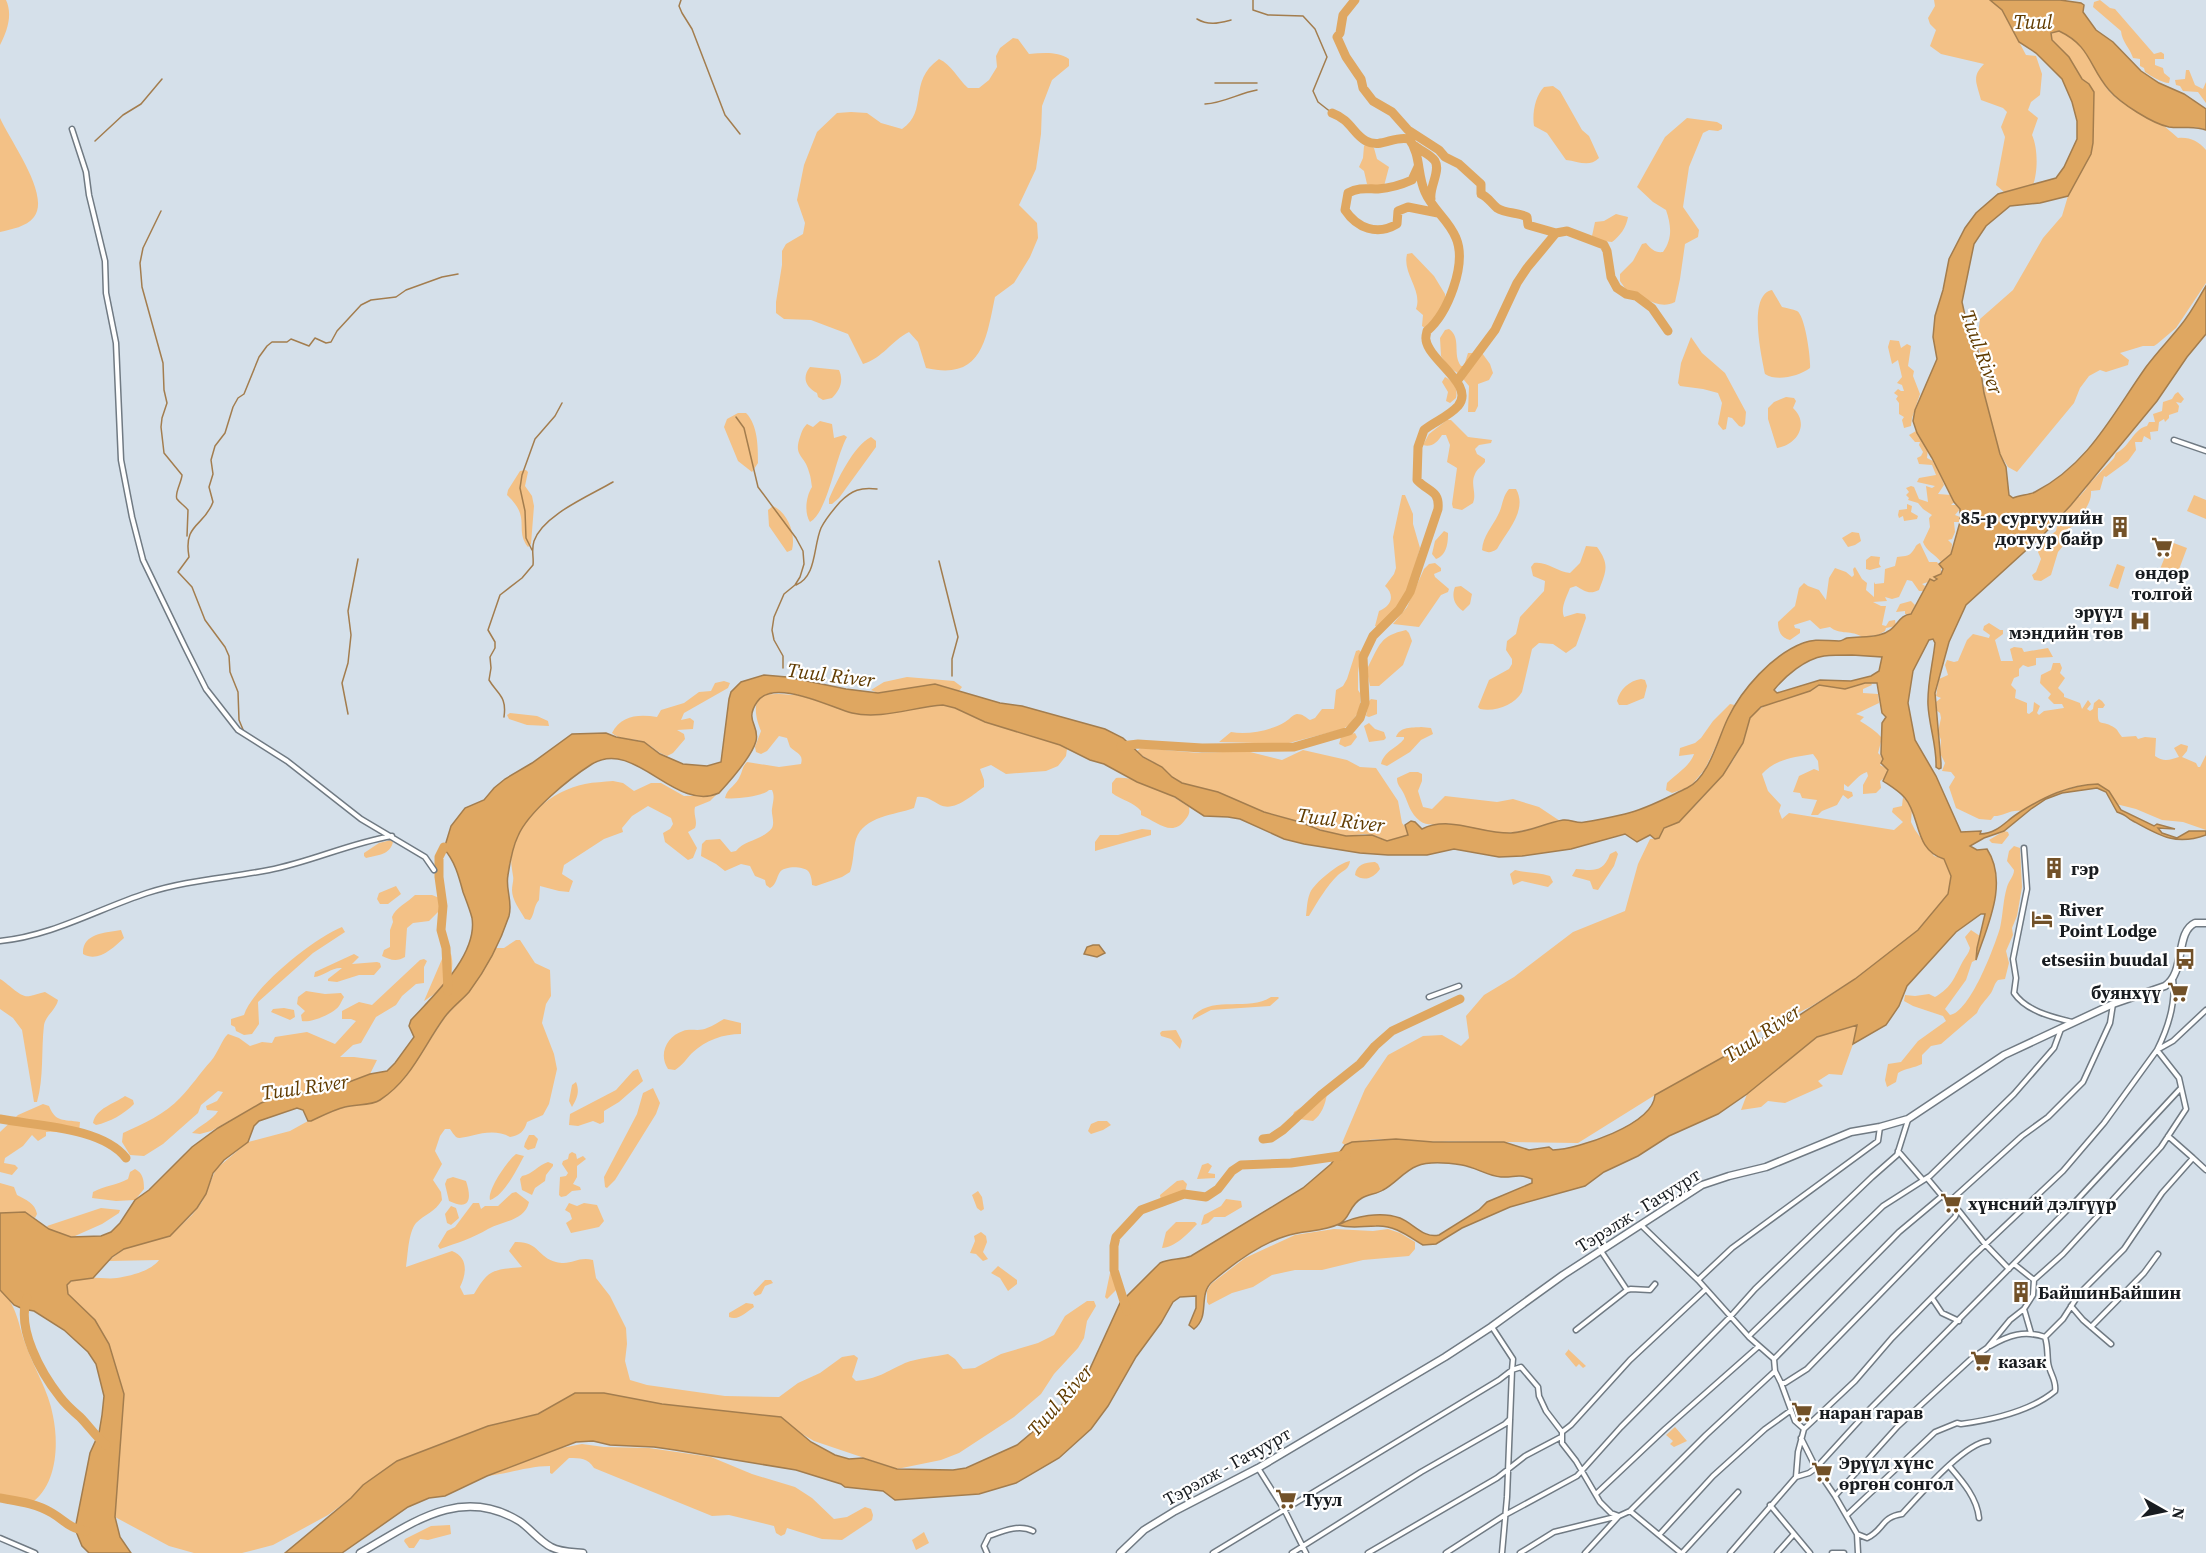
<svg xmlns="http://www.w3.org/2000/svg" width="2206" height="1553" font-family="'Source Serif 4',serif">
	<rect width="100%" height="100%" fill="#d5e0ea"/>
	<path fill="#f3c186" d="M0,0H6C13,15 7,31 0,45Z
		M1934,0H1990L2002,10L2026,55L2036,56L2042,74L2040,95L2031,102L2028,110L2038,118L2032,135C2038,148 2038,172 2033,185L2004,192L1996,185L2005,137L2001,127L2007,112L2003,108L1981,100C1977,83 1971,77 1984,64L1941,54L1930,46L1936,30L1930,24L1928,18L1935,6Z
		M2100,0L2110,8L2115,9L2154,54L2161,52L2164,54V59H2155V65L2163,68L2164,73L2170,78L2169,83C2162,83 2151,76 2145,72L2144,68L2140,66V59L2133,58C2130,48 2122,42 2121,31L2093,7L2094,2Z
		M2052,31C2080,27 2095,73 2108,90C2121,106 2143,113 2160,123C2166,127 2172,133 2178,138C2190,137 2198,141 2206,150V283L2176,328L2157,344L2154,346H2143L2120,353L2129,360L2128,365L2106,372L2100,370L2089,376L2080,388L2074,403L2017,472L2008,467L2000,454L1984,393L1985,367L1977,342L1980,319L2013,290L2043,238L2062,216L2068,196L2091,154L2094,92L2089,84L2082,79L2069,57L2052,40Z
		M1013,38L1018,39L1029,54C1043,53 1057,51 1069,59V66L1052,80L1042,106L1041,134L1036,169L1019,205L1037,223L1038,238L1030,257L1014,283L995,297C986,340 982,381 926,368L918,342L909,332C891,341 883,358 863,364L848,334L811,320L784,319L776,313V302L782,265V251L786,244L803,234L805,223L797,200L804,165L817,132L837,113L851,112L867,113L881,123L902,129C929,111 907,82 939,59C952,65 957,78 968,88H979L989,80L997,67L996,56L1000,48Z
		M2186,70H2189L2195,85L2203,89L2206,82V103L2198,92L2183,91L2180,86L2176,85L2175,80L2185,79Z
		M1553,86L1560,91L1582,130L1589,136L1599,158C1589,168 1578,161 1566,160L1547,133L1534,126C1532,114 1535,96 1544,87Z
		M0,118C10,141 51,195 34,217C26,227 12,229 0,232Z
		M1687,118L1717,122L1722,125V129L1718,131L1709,130L1703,133L1689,167L1683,207L1699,230L1698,237L1685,244L1680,279L1675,302C1658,311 1643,295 1627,291L1620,281V274L1633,261L1642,244L1646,243C1651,249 1655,253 1663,252C1673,238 1671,225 1666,210L1653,202L1637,187L1665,137Z
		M1367,143L1374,148L1377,159L1389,167L1384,186L1376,187L1367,184L1364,171L1359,167L1363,158L1364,146Z
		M1616,214L1628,217C1626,228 1620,236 1612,242L1603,241L1592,236L1595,222L1604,221Z
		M1412,253L1434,276L1445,294V302L1439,316L1426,329L1422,326L1423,315L1416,309C1423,290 1402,274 1407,254Z
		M1772,290L1782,307C1786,308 1793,309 1797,311C1805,315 1811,359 1810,368C1799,376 1777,382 1765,374C1762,358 1747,295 1772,290Z
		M1449,329C1462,338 1452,354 1461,366H1464L1468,353H1482L1490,364L1493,373L1489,380L1478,384V406L1475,412H1468L1469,386L1459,374L1449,367L1441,356L1440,338L1445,330Z
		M1691,337L1702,353L1725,373L1746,412L1745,424L1742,427L1739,426L1732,418L1728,417L1726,429L1723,430L1718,424L1722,403L1718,393L1703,389L1680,386L1678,383L1681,363Z
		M1890,340L1899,341L1901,348L1907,344L1911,346L1908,366L1914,371L1913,376L1920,394L1912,418L1911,426L1904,428L1902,420L1904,417L1899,414V403L1896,399L1898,396L1894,393L1898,389L1901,391H1904L1902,385L1897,383L1902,377L1898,360L1892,364L1888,347Z
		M810,367L839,370C844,381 840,390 832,398L823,400L818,397L817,393C805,387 802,377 810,367Z
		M1445,377C1454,382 1458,387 1456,398L1450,403L1446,401L1448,392L1442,382Z
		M2178,392L2184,399L2181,403L2176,402L2179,406L2178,412L2169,415V418L2165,422L2164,419L2159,422L2158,431L2150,432L2151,440L2144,436L2142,442H2135L2136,450L2128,461L2106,477L2104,476L2100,490L2091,491C2092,504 2081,513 2077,525L2071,527L2067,533L2063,534V546L2058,552L2051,575L2041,581L2034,580L2032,575L2036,572L2041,559L2038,552L2040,543L2056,531L2058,521L2076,497H2079L2086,489L2088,483L2091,482L2114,458L2116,453C2130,447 2133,429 2147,426L2149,422H2155L2153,414L2162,411L2163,402L2172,399L2175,394Z
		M1786,397L1794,398L1796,401L1793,408C1810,424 1797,445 1777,448L1768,419V408L1774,402Z
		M738,413H746C758,425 758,447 758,463L752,472L738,461L724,427L727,419Z
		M1447,420H1451L1468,437L1492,440L1491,443L1479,445L1475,449L1477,454L1485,459V462C1481,467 1477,469 1475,474C1470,484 1477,493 1473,503L1462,510L1453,508L1452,504L1457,468L1447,462L1450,445L1446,435H1442C1438,442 1431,448 1423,445L1429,434Z
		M820,421L832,424L834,438L844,435L847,437C835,458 828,512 810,522C804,513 806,496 812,487C811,482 811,477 809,472C805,455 793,457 800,437C802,431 803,428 807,424L813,427Z
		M1916,431L1928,449L1927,458L1933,461L1934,464L1937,465L1942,470L1940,473L1944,485L1938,494L1951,495L1954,502L1951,505H1957L1960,509L1955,515L1960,517V522H1954L1955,532L1952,539L1948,540L1952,544L1951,554L1941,562C1935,554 1926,551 1923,542L1930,527L1929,518L1932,515L1923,509L1918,503L1908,500L1909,498L1906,495L1909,492L1906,488L1911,486L1914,487L1919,499L1928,502L1926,486L1932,488L1935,486L1917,482L1919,478L1936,475L1932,465L1919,464L1917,458L1921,456L1923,452L1919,445L1920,442H1915L1909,435Z
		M871,437L876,441V447L839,498L832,504H829V499C837,481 853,446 871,437Z
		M526,470L528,472L525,486L532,496L534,506L531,544L528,547C514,529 532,518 507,495L508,490L520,471Z
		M1509,489H1516C1528,510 1507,531 1497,549C1491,553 1488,553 1482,550C1483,536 1492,527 1498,515C1503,506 1502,497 1509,489Z
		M1402,495H1405L1413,514V524L1420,548L1409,586L1400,604L1377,627L1375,626L1379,611C1392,606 1395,595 1385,586L1394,574L1396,568L1393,537Z
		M2194,495L2206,500V519L2187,511Z
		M1907,504L1912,506L1911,512L1918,516L1917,519L1904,521L1903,516L1899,518L1898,515L1899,510L1907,509Z
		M773,506C788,513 796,534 792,550L787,552L769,526L768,510Z
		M1444,531L1448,533C1448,543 1447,555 1436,559L1432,554L1435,541Z
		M1852,532L1859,533L1861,541L1855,545L1848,547L1842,538Z
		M2171,542L2187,548L2175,580L2158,574Z
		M1920,543L1929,562H1937L1941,567V574L1934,577L1937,579L1934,581L1930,579L1928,582L1922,584L1925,586L1924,591H1919L1912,581L1907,580L1899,597L1892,599L1885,597L1887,601L1873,602L1881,606H1886L1882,625L1886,626L1889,621L1895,620L1896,626L1886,628L1885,631L1878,635L1862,637C1853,630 1839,635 1830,627L1820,629L1810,620L1794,625L1795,628L1800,629V633L1790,640C1781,638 1778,631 1778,622L1795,606L1799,588L1804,583L1808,586L1819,590L1826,600L1829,578L1835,568L1846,572L1852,577L1854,575L1853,569L1855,567L1862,579L1867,583L1866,590L1874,597V582L1875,584L1884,583L1885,569L1895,566L1897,557C1902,556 1909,557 1912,552C1916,548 1914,546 1920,543Z
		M1586,546L1597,547C1610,565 1606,571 1599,590C1589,595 1585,591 1576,586L1570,588C1567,596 1560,608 1564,617L1577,613L1585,614L1586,618L1576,646L1566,653L1553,644L1539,643L1532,649L1522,692C1514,705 1496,712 1480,709L1478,707L1489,680L1509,669L1512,664V659L1506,650L1507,641L1516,634L1520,617L1544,591L1545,581L1533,576L1531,567L1534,563C1547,561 1557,572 1570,573L1580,563Z
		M1871,556L1880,557L1879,564L1881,567L1870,570L1866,569V560Z
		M1435,563L1441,568V571L1434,574L1435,577L1449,589L1448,592L1441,595L1419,627L1393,624L1407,607L1424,569L1429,564Z
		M2117,564L2125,567L2118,589L2109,586Z
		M1461,586L1472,594L1470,604L1463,611C1455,606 1451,597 1455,587Z
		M1911,601L1915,605L1911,614H1905V611L1896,612L1900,604Z
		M1989,623L2000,630H2003V634L1995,640L2001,661H2013L2010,649L2014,647L2022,648L2024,652L2048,648L2053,657L2036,658V665L2028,667L2023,665L2019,669V676L2014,678L2011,685L2016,690L2015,698L2027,703V713L2029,714L2033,711L2034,702L2040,706L2037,713L2039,715L2044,711L2064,708L2062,704H2054L2048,698L2051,694L2040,683L2041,675L2051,670L2053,663H2060L2062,668L2060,673L2065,678L2058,688L2064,694V697L2080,703L2082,709L2088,700L2091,704L2087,709L2090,711L2093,709L2094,703L2099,699L2102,701L2105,705L2103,708H2098C2097,730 2101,718 2115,728C2118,730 2119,734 2122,737L2136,736L2138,739L2145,737L2156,738L2155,756C2163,762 2170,760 2179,757L2174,748L2181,744L2188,746L2187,751L2182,757L2196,763L2198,767H2200L2206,755V830L2183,822L2162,820L2136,809L2116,804C2114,801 2112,795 2109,792C2091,772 2039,799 2022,811C2010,809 2004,816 1994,816L1991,820L1979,819L1956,808L1949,787L1955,777L1951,772L1942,771L1945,763L1940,753L1941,740L1938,732L1941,718L1940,713L1936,710V702L1941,698L1936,696L1939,679L1948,675L1945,665L1947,660L1954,662L1958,661L1967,640L1973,634L1989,638L1990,635L1983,630L1984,626Z
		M1406,630L1409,633L1412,641L1403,665L1379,686H1370L1367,672L1368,667C1380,644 1380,636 1406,630Z
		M1359,650L1361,652L1358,673V690L1360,693V710L1349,725L1343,729L1285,744L1219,742L1231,732C1247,735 1270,731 1285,722C1290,719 1292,715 1297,714C1303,714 1305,717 1310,720L1315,718L1322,709H1334L1336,690L1343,686L1347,679L1356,651Z
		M907,677L954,681L962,687L959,691L935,684L878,693L871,690L884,682Z
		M1641,679L1645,680L1647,686L1644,698L1627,705H1619L1617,701C1620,689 1629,681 1641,679Z
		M724,681L730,683L728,688L684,713L681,720L690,718L694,721L693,729L677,730L684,734L685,739L673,753L667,756C657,753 651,744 641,741C631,738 619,740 612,733C621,715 639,714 657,717L661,710L684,703L699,692L711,691L715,683Z
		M1865,683H1871L1872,685L1863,689V693L1878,694L1879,703L1856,714L1864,717L1860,721C1868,726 1876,731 1882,738L1878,753L1884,759L1880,765L1888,769L1886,777L1880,781L1881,788L1876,793L1863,794V785L1868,776L1867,772C1858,775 1855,781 1848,787L1844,784V790L1852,792L1853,796L1848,799L1843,795L1837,805L1822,811L1818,815H1811L1817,800L1802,798L1800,793L1793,792L1799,776L1814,769L1819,771L1818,761L1813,754C1795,757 1775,759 1762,774L1768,791L1781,805L1779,811L1782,819L1789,813L1894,830L1903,822L1892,812L1893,808L1902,806L1903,797L1912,808L1911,822L1915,830L1934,856L1944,859L1951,876L1948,894L1918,930L1855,979L1810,1007L1757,1033L1746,1045L1655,1095L1578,1143L1448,1141C1414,1144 1378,1133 1345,1145L1342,1143L1365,1089L1388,1055L1423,1036L1442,1035L1461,1046L1469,1038L1466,1016L1484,995L1514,977L1573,932L1625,911L1638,864L1650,839L1658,838L1664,828L1680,819L1696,805L1723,775L1734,759L1743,743L1750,718L1757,711L1766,705L1810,691L1819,685L1849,688L1853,685Z
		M780,694L808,696L840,709L870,715L943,705L955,708L985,722L1060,745L1067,749L1066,756L1058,766L1046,771L1006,774L991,765L980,769L984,780V787C972,795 955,812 940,805C932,801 927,796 917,797L914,808C895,815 864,816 856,839C853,849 854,861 850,872L842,877L816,886L812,885C812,881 811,874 808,871C802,866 785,866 780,872C776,878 777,884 770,888L766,885L765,880L755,876L750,866L741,864L725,871L716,864L701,856L702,844L706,840L720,839L731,852L736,851C744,840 763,840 772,828C775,822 771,814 772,809C773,801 775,797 772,790H769C764,796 734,800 725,798C727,788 737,785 740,776C743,770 742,767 747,762L779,767L801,764C804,754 796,753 790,747L787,738L779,736L767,751L761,754L756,752L755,747L761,731C757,722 750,700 765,695C769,694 775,694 780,694Z
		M1371,699L1377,700V714L1369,717L1366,716L1369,701Z
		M1730,704L1735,705L1705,769L1690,787L1672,793L1666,790L1667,783C1676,774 1690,766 1694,754L1679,756L1680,748L1695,743L1701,738L1713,721Z
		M510,713L537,716L548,721L549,726L527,725L509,719L507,715Z
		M1369,723L1375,729L1384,732L1386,738L1384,740L1369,742L1364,726Z
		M1421,727L1431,728L1433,734L1421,740L1410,752L1387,766L1381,764C1384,751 1397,748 1404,739V737H1396C1400,726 1412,728 1421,727Z
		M1355,733L1357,737L1351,745L1345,747L1339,744L1341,737Z
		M1141,748L1199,753L1246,751L1282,760L1303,750L1347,760L1360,767L1376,768L1398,801L1402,823L1409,832L1408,835L1387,841L1377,836L1365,834L1346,836L1335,834L1290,819L1264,812L1218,792L1182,783L1172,777L1162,767L1136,752Z
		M1410,772H1418L1422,774V781L1418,791L1423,807L1432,809L1445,796L1497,802L1513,799L1539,807L1560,821C1537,826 1516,835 1492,833C1478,831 1465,826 1451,824C1441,822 1429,828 1420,821C1410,813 1409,805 1404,794C1401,787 1397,786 1397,778Z
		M1116,778C1137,775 1172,795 1189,807C1190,813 1189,815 1185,820C1172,838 1156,821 1141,815V811C1134,802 1121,800 1112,793V783Z
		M613,781L623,783L634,791L651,783H661L684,796L716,795L710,801L695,807C693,815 698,821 695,828L688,832L697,848L693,858L688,860L665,842L663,833L670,829L673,824L671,818L648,806L632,816L622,828L623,832L604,839L564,865L562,874L573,881L569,892L559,891L540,886L539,900C533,907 535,914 530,920L525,919C520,910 512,900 512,890C512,885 514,880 513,876C512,868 510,861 512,853C519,818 551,791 585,784C594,782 604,782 613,781Z
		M1142,829L1151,830V835L1095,851V842L1100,835H1118Z
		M2004,831L2008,832L2009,835L2002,844L1992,843L1989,840Z
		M391,840L393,842C390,855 378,855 366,858L364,856V853L379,843Z
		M2014,846L2020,848L2022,887L2017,916L2012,928L2013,935L2006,951L2009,963L2005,979L1998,980C1994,984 1994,988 1991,993C1986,1000 1980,1005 1977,1013L1941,1044L1931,1046L1922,1055V1064C1914,1068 1906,1068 1898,1073L1896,1082L1887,1087L1885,1080L1888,1064L1901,1062L1918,1041L1946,1021L1943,1016L1913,1006L1904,1001L1905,995L1915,996L1929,994L1935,997C1952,987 1954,978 1963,961C1966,956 1969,953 1970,948L1965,937L1971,930L1980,936L1976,960L1972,962L1966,980L1945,1009L1950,1015C1970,1012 1994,948 2000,928C2003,915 2003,900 2007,887C2009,880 2014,876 2014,870L2007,861L2009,851Z
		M1616,851L1618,854L1614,866L1598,890L1593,889L1590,881L1572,876L1576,869C1591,870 1603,874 1610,854Z
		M1350,861C1349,869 1344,870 1338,875C1326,887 1318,901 1309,916H1306C1307,908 1307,900 1310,893C1314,883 1340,862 1350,861Z
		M1375,862L1378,864L1380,869C1374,878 1364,882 1355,875C1356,865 1365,862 1375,862Z
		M1515,870C1527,873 1538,872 1550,876L1553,882L1548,887L1522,881L1513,885L1510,874Z
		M396,886L401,894L388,904H380L377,899L379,893Z
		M415,895H432L442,899L441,909L429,921L413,923L407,928L405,957C397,962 390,960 382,956L384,950L390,947V930L393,922L392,917C395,908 408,902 415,895Z
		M342,927L345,932L313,953L258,1002L259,1024L252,1034L244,1035L236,1031L235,1027L231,1025V1019L244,1015C253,987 314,938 342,927Z
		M121,930L124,938C113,948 98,963 83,954C82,933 105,933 121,930Z
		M516,940H520L535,963L550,970L551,996L546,1004L542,1023L554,1054L557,1069L549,1104L543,1115L527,1122C524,1132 520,1135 510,1137C488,1125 463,1142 456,1137C454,1135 452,1132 450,1129H445L440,1136L435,1151L442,1164L433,1180L441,1192L442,1200C435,1212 425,1214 416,1223C408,1233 408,1255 406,1267L452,1251C468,1257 467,1273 460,1287L464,1295L474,1294C489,1268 494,1270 522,1267L509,1251L515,1242C539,1241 537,1257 556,1262C572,1266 577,1256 593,1260L596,1278L610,1296L626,1328L627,1344L625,1361L630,1380L647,1385L725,1396L779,1397L798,1383L820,1373L842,1357L854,1355L858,1358L852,1377L856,1381C877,1379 886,1372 905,1363C918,1358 934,1357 948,1354L955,1359L963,1369L975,1368L1001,1354L1038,1343L1054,1335L1065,1316L1087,1301H1094L1096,1306L1087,1321L1084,1338L1078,1348L1054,1374L1041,1394L1014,1417L959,1453L941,1460L897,1469L814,1441L792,1428L781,1417L662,1404L604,1393L538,1414L488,1426L397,1461L363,1485L351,1498L328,1515L273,1545L242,1553H194L169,1546L115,1517L124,1394L109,1344L95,1320L68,1294L67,1285C79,1273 102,1280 117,1278C130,1276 151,1271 159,1260L108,1261L124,1249L170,1236L192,1215L202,1202L216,1169L248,1142L290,1131L308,1121L341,1108L370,1103L408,1074L445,1017L468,992L484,970L496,948H504Z
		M445,952L451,954C457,976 442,990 424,1001Z
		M354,954L359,957L352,964L377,962L380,963L381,967L374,975H359L337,982L328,981V979L342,968C332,967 324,976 314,977L315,972Z
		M424,959L427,961L424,967V983L416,984L402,996L396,1005L376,1017L361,1043L353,1045L340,1057H354L377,1060L370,1074L328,1091L281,1095L247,1111L211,1131L200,1134L192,1133C200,1125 213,1120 218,1111L207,1110L206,1106L217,1101L223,1092L218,1091L201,1105L198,1113L163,1144L144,1156L130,1155L122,1142L123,1133C143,1124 165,1114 180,1098C191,1087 200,1073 211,1061C218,1053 222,1039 228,1034L239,1038L250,1046L262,1042L272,1043L275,1037L307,1032L335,1044L356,1021L351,1019H342V1011L359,1002L372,1005L420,960Z
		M0,979C8,983 21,999 30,996C36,995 39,993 45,992L58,1000C56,1010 46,1015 44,1025C41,1051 44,1077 37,1102H34L22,1030L13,1018L0,1009Z
		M306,991L325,994L341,993L344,997C342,1000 341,1003 339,1006C333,1014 311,1023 302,1021L301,1015L305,1011L297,1004L298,997Z
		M1271,997H1278L1279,998L1270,1006L1211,1010L1192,1020L1194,1015C1216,995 1248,1012 1271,997Z
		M284,1008L294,1010L295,1017L290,1020L271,1012L273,1009Z
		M724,1019L741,1023V1034C723,1034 706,1040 692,1053C686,1059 683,1065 675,1070L668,1069C658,1054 667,1036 683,1031C691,1028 699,1032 707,1028C713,1026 718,1022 724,1019Z
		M1858,1025L1857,1033L1842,1075L1829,1074L1818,1081L1823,1086L1785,1103L1768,1101L1761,1107L1741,1110L1747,1094L1756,1085L1817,1037Z
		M1176,1030L1182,1041L1180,1049L1171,1039L1161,1036L1160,1033L1162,1031Z
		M638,1069L643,1081L619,1102L604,1111V1122L600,1124L593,1121L578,1126L569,1125L570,1114L616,1090L633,1071Z
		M576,1082C580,1092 577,1098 572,1107L569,1101L572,1085Z
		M653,1088L660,1103L656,1114L615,1180L607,1188L605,1187L604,1177L637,1114L643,1093Z
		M1319,1091L1327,1094C1325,1105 1322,1114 1313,1121L1292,1118L1294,1112L1310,1102Z
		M125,1096L133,1100L134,1104C124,1114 110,1122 96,1125L93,1123C96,1108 114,1104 125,1096Z
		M43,1104L49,1106C56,1123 63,1119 80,1122L79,1132C68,1134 58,1131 46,1132V1136L38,1141L32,1135L23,1146L5,1158L4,1163L15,1165L18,1168L12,1175L0,1172V1132L18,1115Z
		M1098,1121H1107L1111,1125L1103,1130L1091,1134L1088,1131L1091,1124Z
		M529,1135H534L538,1139L535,1148L528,1150L524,1147L525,1143Z
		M572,1152L576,1154L577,1159L583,1156L586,1159L577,1166V1177L573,1184L580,1187L581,1190L572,1191L566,1196L561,1197L559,1195L560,1177L566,1176L568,1173L562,1164L563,1161L568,1159L569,1154Z
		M516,1154L524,1156C517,1169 504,1196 490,1200C487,1190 508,1160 516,1154Z
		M548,1162L553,1164V1166L546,1175L545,1181L535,1188L532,1195L522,1190L520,1179L522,1176C533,1174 538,1165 548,1162Z
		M1208,1163L1212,1166L1208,1173L1215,1174V1178L1197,1179L1202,1165Z
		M135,1169C143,1173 144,1180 144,1189L135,1200L116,1201L92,1198L93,1192C104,1186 117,1185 128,1179L130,1172Z
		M453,1177L466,1181C472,1199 470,1211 449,1201L445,1184L447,1179Z
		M1183,1180L1187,1184L1185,1192L1161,1202L1160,1195L1177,1181Z
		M0,1183L14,1187L17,1195C26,1200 35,1203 37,1214L35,1218L25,1212L0,1213Z
		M978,1191L982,1197L984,1209L981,1211L977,1208L972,1195Z
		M516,1192L529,1202C525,1221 502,1221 488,1229C473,1238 457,1243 440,1249L438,1246L447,1231L455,1227L473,1203H479L481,1209L485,1206H498L512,1193Z
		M1226,1199L1241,1201L1242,1207L1225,1217H1214L1208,1223L1201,1225L1204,1215L1221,1206Z
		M569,1203L577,1206L584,1203L597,1205L604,1221L599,1227L571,1233L566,1223L572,1219L570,1213L565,1210Z
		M451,1206L456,1208L459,1218L451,1225L447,1223L445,1214Z
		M101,1208L120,1210L119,1213L102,1224L75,1236L71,1237L49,1229L47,1226Z
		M1176,1222H1195L1197,1224C1189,1233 1174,1248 1162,1248L1166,1232Z
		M1334,1229L1373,1231L1388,1229L1400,1233L1415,1242V1249L1409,1256L1363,1260L1322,1270H1295L1272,1275L1253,1287L1232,1293L1209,1305L1207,1302V1291L1211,1284L1245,1258L1295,1235Z
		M981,1232L986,1236L987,1242L983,1252L988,1259L983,1261L976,1254L970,1253L975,1241L974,1236Z
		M998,1266L1017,1280V1284L1008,1291L1000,1278L991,1273Z
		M1110,1273L1115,1275L1116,1290L1107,1299L1105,1297Z
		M765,1280H771L773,1283L765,1286L761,1294L755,1296L753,1293Z
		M0,1290C17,1304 18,1324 25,1343C33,1367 49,1391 53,1416C59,1445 57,1486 30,1504L0,1500Z
		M746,1303L753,1304L754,1307C746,1312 739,1321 729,1317V1313Z
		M1569,1349V1350L1586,1366L1583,1368L1579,1364L1576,1367L1565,1354Z
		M1675,1427L1687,1441L1674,1447L1670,1444L1673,1441L1666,1435Z
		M582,1444L604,1447L649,1448L711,1457L752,1474L795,1487L812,1498L834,1519L847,1517L865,1507L871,1509L873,1515L872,1520L842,1540L822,1539L787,1528L785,1534L781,1536L776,1533L774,1526L729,1515L712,1516L594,1468C588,1458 580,1458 569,1458L552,1474L550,1473V1466C528,1466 508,1474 487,1476L556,1449Z
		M450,1525L451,1534L428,1540L420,1539L414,1548H409L404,1541L405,1539L431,1526Z
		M924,1532L929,1543L916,1550L912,1540Z"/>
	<path fill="#dfa761" stroke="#a37d4e" stroke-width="1.5" fill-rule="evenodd" d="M1990,0H2060L2081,3L2084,5L2083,12L2096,30L2113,42L2141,71L2159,83L2184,94L2206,109V130C2194,125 2182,129 2169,127C2153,124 2120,103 2109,90C2089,67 2091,46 2059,31L2051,33L2052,40L2069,57L2082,79L2089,84L2094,92L2093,143L2091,154L2068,196L2040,203L2010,206L1986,226L1974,244L1962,302L1968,329L1974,327L1975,331L1984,393L2000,454L2006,467L2009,495L2013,498C2020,495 2029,495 2035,492C2089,464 2112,415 2146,367C2157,352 2170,339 2181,325C2191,313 2198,299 2206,286V334L2187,357L2157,401L2071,505L2044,534L1966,605L1949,642L1935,693L1941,763V768L1939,769L1936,767C1937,746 1929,726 1928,705C1927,684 1933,663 1935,643L1933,639L1929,640L1913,671L1908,703L1915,740L1936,776L1961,832L1981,831L1980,834C1999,833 2005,821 2020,812C2044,797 2068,785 2098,784L2109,791L2121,810L2154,826L2157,824L2175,829L2158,828L2162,833L2177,838L2189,831H2206V835C2176,846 2160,836 2133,821C2125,817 2129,816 2117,812L2106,792L2097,788L2062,793L2046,799L2031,809L2004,831L1984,838L1970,846L1977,850L1987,849C2009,883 1987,926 1976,960L1977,948L1985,914H1981L1956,932L1907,986L1899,1006L1886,1025L1853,1044L1857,1025L1817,1037L1747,1094L1718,1114L1669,1136L1638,1156L1604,1172L1585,1186L1510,1207L1462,1228L1436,1244L1423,1245C1408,1236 1395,1225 1376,1226C1363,1226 1351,1229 1338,1225C1355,1216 1381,1211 1400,1218C1413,1223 1424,1239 1439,1235L1479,1210L1487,1202L1532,1183V1179C1516,1173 1515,1178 1501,1177C1488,1176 1475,1167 1462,1165C1449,1163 1429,1161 1417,1166C1404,1171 1395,1184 1383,1190C1377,1194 1369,1194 1362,1198C1348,1206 1351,1218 1339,1224C1323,1232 1303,1230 1286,1236C1259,1244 1234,1263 1213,1281C1197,1294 1211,1316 1194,1329L1189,1325L1196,1308V1296L1180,1297L1173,1302L1161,1323L1136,1357L1108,1406L1091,1429L1059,1458L1016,1483L979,1494L895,1500L883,1491L845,1487L841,1484L796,1470L675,1450L654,1447L610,1445L593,1441L576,1442L487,1476L445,1496L429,1498L408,1507L342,1553H285L351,1498L363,1485L397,1461L488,1426L538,1414L575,1393H604L662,1404L781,1417L811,1442L835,1455L849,1459L863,1458L897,1469L953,1470L966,1468L1017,1445L1055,1413L1088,1373L1120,1303L1160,1263C1170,1258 1181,1260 1191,1256L1303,1188L1331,1164L1345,1145L1352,1142L1396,1139L1433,1142H1504L1529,1150L1549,1147L1553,1150C1578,1149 1653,1125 1655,1095L1734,1051L1755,1043L1792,1020L1855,979L1918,930L1948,894L1951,876L1944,859C1914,850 1921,817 1905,798C1899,791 1892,787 1883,781L1888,770L1881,763L1883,759L1881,754L1882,723L1886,717L1882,713L1877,683H1865L1845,689L1819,685L1810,691L1761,707L1750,718L1743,743L1723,775L1679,822L1664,828L1659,838L1655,839L1650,835L1637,842L1625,834L1571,849L1522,856L1499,857L1454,849L1427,855H1388L1360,853L1304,844L1284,839L1240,819L1228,817L1204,816L1175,797L1137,782L1104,764L1090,760L1060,745L985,722L955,708L943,705C913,707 881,720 852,713C832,708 773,677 757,702C744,721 760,725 756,741C752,756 730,781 719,793C675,813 635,738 592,764C570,778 528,812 518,836C512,848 510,862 508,875C505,889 513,901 509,916C500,943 487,968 469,992C461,1001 451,1008 444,1018C423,1047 411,1080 380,1100C371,1106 356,1104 345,1107C333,1110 322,1116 311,1121H308L303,1110L297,1108L259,1121L254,1126L248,1142L224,1160L213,1173L206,1194L197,1208L170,1236L124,1249L112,1257L93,1278L71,1281L67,1285L68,1294L95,1320L109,1344L124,1394L115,1517L120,1537L131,1553H89L82,1546L75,1529L90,1453L99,1433L102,1415L104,1396L96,1364L88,1352L64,1330L34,1311L23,1309L14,1305L0,1290V1213L25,1212L49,1229L71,1237L101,1236L111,1232L120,1223L135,1200L149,1190L192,1147L218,1128L261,1103L281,1095L320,1093L370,1074L387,1071L395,1063L414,1037L409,1026L411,1020C433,996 478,955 472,918C470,910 466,900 463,892C459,877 455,861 444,849L451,826L465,808L484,800L494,788L505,779L532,763L572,734L606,733L616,737L644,742L660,754L683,764L707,766L721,762L729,699L731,692L741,682L764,675L787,677L846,689L878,693L935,684L1000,703L1022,706L1105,729L1123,738L1143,757L1162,767L1172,777L1182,783L1218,792L1264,812L1300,822L1320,830L1346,836L1372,835L1387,841L1408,835L1405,825L1411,821L1415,822L1422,829C1450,815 1481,834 1511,833C1529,832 1545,823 1563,820C1570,819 1578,824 1585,822C1599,820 1612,817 1625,814C1647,809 1668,797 1687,788C1709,778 1718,738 1728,718C1742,689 1772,655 1803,643C1815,638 1826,641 1839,641C1842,641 1844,639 1847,638C1857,636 1868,638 1879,635C1898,631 1897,615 1911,614L1930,579L1934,581L1937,579L1934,577L1941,574L1943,569L1939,564L1951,554L1960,522V509L1954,502L1932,458L1917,433L1913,421L1915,410L1937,359L1933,337L1935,316L1943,290L1949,259L1965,228L1976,213L1998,194L2056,178L2064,167L2077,139V121L2072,102L2062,79L2036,53L2019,42L2002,10ZM1852,655L1882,657L1879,671L1871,676L1851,681L1820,680L1777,693L1774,690C1785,676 1805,659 1824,656C1833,655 1843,655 1852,655Z
		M1093,945H1099L1105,953L1097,957L1084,954L1087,947Z"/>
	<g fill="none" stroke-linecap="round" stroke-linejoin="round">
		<path stroke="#a37d4e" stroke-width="1.5" d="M681,0L679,6L682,13L692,29L725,115L740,134
			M1253,0V10L1268,15L1303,16L1315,29L1327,57L1313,91L1318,102L1332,113
			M1197,19C1209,26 1219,23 1231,20
			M1215,83H1257
			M1205,104C1224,103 1239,93 1257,90
			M95,141L123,115L141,104L162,79
			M161,211L143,248L140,263L142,287L163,363L164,390L167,403L162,418L161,427L164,453L182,475C182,481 174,494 177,499C180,503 185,506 188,510L187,536
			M736,417L744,428L758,487L796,538L803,551L804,564L800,577L795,585L784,594L774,617L772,630L774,640L783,656V668
			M532,550L526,538L525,511L520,488L522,475L535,439L555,416L562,403
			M939,561L958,637L952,659V676
			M796,585C817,576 813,547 821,528C826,518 833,510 840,502C852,490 861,487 877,489
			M348,714L342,683L348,663L351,635L348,611L358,559
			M504,717C507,696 498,695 489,680L491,668L490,657L495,648V642L488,630L500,595L522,578L533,565C534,557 531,550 534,541C543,515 589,496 613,482
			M244,732L239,720L238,692L230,672L229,656L225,647L205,620L192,587L178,572L189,557C183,523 204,527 213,502L209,487L213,474L211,460L215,446L225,433L233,407L238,398L244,394L259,357L267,346L272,342H287L291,339L309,346L315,338L326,343L331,342L337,331L361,305L371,300L396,297L406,290L442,277L458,274"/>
		<path stroke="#dfa761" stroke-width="9" d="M1355,0L1343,15L1340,33L1337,37L1346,57L1361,79L1363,88L1373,101L1392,112L1408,130L1439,150L1445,157L1459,164L1481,184V194C1488,197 1491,203 1497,208C1506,214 1518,212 1527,217L1528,225L1556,233L1567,231L1604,245L1607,251L1611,277L1617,288L1626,294L1636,296L1652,308L1668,331
			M1415,146C1421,151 1431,155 1435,161C1441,171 1429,187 1431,199
			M1418,167L1412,180C1401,185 1390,188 1378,189C1367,189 1359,187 1348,193L1345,210C1357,228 1377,236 1397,224L1398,211L1408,207L1438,213
			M1457,381L1495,330L1517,283L1527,268L1556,233
			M1121,746L1138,744L1202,748L1294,747L1349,731L1360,718L1365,703L1363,657L1373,636L1399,610L1410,592L1438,509C1440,490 1428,492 1417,480L1418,447L1424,430C1435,421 1448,417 1458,406C1476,385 1429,361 1426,340C1425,339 1427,331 1427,331C1448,313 1467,264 1456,238C1449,220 1432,209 1425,192C1417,175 1421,154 1409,139C1394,135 1381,149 1366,141C1353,134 1351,120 1332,113
			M444,847L439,857V877L443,906L441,930L446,948L448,991
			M0,1119C36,1126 102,1127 126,1158
			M1263,1139L1271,1138L1283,1130L1321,1095L1360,1064L1375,1046L1392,1031L1460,999
			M27,1298C16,1328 41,1373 60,1397C66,1405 73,1411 80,1417C89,1426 96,1437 106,1445
			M1127,1311L1114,1270V1246L1116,1237L1141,1210L1184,1194L1206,1197L1218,1189L1232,1171L1241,1165L1291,1163L1346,1155
			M0,1498C17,1501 36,1503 52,1513C67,1522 67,1527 86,1531"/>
		<defs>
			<path id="minor" d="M72,129L86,172L89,195L105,261L106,293L116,343L121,460L132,517L143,560L185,647L206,689L238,730L287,761L361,819L425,857L434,870
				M2174,440L2206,451
				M2024,848L2027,889L2013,959L2016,978L2014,993C2026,1011 2052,1017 2072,1022
				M0,941C52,936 98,909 147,893C187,880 228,878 269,870C311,862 350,843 392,836
				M1429,997L1459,986
				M1898,1151L1923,1180
				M2193,1158L2206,1170
				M1927,1178L1942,1196
				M1959,1211L1985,1244L2009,1269
				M1641,1225L1698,1280L1749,1337
				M2014,1264L2034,1280
				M1698,1280L1732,1248L1878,1141L1880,1127
				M1627,1290L1631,1289L1650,1290L1655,1284
				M1932,1298L1942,1313L1959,1321
				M2071,1306L2083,1320L2111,1344
				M2024,1309L2031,1333
				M2091,1327L2144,1273L2158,1254
				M1576,1330L1627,1290L1601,1251
				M1990,1346C2009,1335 2024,1330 2045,1337
				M1774,1359L1749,1337L1751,1334L1883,1206L1930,1176L2014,1094L2054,1048L2061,1029
				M1781,1383L1775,1371L1774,1359L1899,1232L1942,1196L1950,1201
				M1804,1429L1795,1421L1781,1383H1785L1807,1369L1955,1217L1958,1210L1950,1201L2022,1136L2048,1117L2083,1082L2110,1023L2113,1004
				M1562,1432L1571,1425L1630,1360L1706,1289
				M1950,1467C1963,1482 1977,1498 1979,1518
				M1258,1468L1285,1511L1306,1553
				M1796,1477L1809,1473L1816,1468L1801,1438
				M1596,1494L1665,1429L1759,1346
				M1835,1496L1816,1468L1869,1410L2076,1201L2180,1089
				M1770,1505L1810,1553
				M1630,1511L1706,1435L1775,1371
				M1847,1515L1935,1432L1957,1423L1961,1424C1991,1420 2031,1411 2055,1391C2057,1380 2049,1373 2048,1362C2047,1353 2048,1347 2045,1337L2063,1319L2079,1294L2124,1249L2162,1193L2193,1158L2168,1136
				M1857,1534L1867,1538C1884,1530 1881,1517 1902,1514C1920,1495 1963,1444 1988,1441
				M0,1538L35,1553
				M987,1553L984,1546L989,1536C1003,1531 1019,1524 1033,1531
				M1213,1553L1499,1380L1512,1370L1513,1359L1492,1327
				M1292,1553L1421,1472L1505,1424L1510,1419
				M1368,1553L1497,1478L1525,1456L1561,1437
				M1446,1553L1505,1515L1577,1476L1621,1427L1730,1317L1755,1289L1872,1177L1897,1155L1908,1120
				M1502,1553L1507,1497L1512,1370L1521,1367L1538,1387L1539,1396L1546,1411L1562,1432V1443L1576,1461L1600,1502L1611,1513L1619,1516L1630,1511L1659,1535
				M1520,1553L1554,1532L1619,1516
				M1585,1553L1619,1516
				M1681,1553L1659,1535L1713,1476L1765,1429L1790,1411
				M1682,1553L1738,1492
				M1730,1553L1796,1477L1798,1452L1804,1429L1855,1381L1892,1338L1972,1257L2063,1171L2104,1123L2157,1050L2173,1041L2206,1010
				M1777,1553L1794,1534
				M1832,1553H1844
				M1858,1553L1857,1534L1835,1496L1898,1426L1971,1359L1987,1348L2010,1320L2024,1309L2033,1295L2034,1280L2063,1254L2161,1147L2186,1109L2179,1078L2157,1050C2167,1030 2176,1003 2173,979"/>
			<path id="secondary" d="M360,1553C411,1524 460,1485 519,1521C530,1528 539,1541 551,1547C560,1552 573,1552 583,1553
				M1120,1553L1144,1530L1175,1511L1258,1468L1445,1357L1491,1327L1563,1275L1702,1185L1729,1176L1766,1167L1851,1132L1880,1127L1908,1119L2004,1055L2113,1004L2165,986C2186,972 2175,932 2195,923H2206"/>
		</defs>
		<use href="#minor" stroke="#707a83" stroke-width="7"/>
		<use href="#secondary" stroke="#707a83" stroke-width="9"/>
		<use href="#minor" stroke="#fff" stroke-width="4"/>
		<use href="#secondary" stroke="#fff" stroke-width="6"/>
	</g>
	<defs>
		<symbol id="building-bare" viewBox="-9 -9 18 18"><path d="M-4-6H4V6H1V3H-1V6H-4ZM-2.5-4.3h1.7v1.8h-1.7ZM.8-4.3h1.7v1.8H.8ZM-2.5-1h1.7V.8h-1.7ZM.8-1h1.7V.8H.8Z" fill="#725128" stroke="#fff" stroke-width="2.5" paint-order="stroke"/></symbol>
		<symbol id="supermarket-bare" viewBox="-9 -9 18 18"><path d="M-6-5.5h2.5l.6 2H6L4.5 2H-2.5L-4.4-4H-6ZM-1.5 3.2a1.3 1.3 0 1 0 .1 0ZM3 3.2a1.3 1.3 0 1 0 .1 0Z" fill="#725128" stroke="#fff" stroke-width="2.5" paint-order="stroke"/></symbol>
		<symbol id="hospital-bare" viewBox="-9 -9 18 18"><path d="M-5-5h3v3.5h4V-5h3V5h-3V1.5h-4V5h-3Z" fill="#725128" stroke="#fff" stroke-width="2.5" paint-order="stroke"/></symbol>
		<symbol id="hotel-bare" viewBox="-9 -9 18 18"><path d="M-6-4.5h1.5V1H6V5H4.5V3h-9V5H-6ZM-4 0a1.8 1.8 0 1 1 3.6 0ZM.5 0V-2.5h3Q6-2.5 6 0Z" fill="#725128" stroke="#fff" stroke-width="2.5" paint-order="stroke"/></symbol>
		<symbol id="bus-bare" viewBox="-9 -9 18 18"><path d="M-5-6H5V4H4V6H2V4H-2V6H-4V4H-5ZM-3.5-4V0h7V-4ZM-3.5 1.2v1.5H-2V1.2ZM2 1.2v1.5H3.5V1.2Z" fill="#725128" stroke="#fff" stroke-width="2.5" paint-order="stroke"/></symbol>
	</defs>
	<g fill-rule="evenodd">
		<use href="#building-bare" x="2105" y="512" width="30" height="30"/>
		<use href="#supermarket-bare" x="2147" y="532" width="30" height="30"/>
		<use href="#hospital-bare" x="2125" y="606" width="30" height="30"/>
		<use href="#building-bare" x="2039" y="853" width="30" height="30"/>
		<use href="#hotel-bare" x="2027" y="904" width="30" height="30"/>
		<use href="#bus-bare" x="2170" y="944" width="30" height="30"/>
		<use href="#supermarket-bare" x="2163" y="977" width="30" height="30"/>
		<use href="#supermarket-bare" x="1936" y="1188" width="30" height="30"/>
		<use href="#building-bare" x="2006" y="1277" width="30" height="30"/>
		<use href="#supermarket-bare" x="1966" y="1346" width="30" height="30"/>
		<use href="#supermarket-bare" x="1787" y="1397" width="30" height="30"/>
		<use href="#supermarket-bare" x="1807" y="1457" width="30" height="30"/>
		<use href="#supermarket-bare" x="1271" y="1484" width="30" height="30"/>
	</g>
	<g text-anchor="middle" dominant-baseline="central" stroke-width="4.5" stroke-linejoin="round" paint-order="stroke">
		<g font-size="18" font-weight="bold" fill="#181c20" stroke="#fff" text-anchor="start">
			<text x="2103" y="517" text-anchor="end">85-р сургуулийн<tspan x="2103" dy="21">дотуур байр</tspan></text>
			<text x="2162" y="572" text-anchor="middle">өндөр<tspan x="2162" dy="21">толгой</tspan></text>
			<text x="2123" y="611" text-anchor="end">эрүүл<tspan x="2123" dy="21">мэндийн төв</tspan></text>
			<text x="2071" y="868">гэр</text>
			<text x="2059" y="909">River<tspan x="2059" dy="21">Point Lodge</tspan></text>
			<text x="2168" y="959" text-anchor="end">etsesiin buudal</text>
			<text x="2161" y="992" text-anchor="end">буянхүү</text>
			<text x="1968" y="1203">хүнсний дэлгүүр</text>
			<text x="2038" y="1292">БайшинБайшин</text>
			<text x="1998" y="1361">казак</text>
			<text x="1819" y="1412">наран гарав</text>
			<text x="1839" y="1462">Эрүүл хүнс<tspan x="1839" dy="21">өргөн сонгол</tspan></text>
			<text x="1303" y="1499">Туул</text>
		</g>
		<g font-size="18" fill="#181c20" stroke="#fff">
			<text transform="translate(1638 1210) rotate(-32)">Тэрэлж - Гачуурт</text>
			<text transform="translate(1227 1466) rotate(-29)">Тэрэлж - Гачуурт</text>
		</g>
		<g font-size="20" font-style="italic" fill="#603b00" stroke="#fff">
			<text x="2033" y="22">Tuul</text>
			<text transform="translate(1982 352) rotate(70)">Tuul River</text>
			<text transform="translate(831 675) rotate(7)">Tuul River</text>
			<text transform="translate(1341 820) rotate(7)">Tuul River</text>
			<text transform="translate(1762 1033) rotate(-34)">Tuul River</text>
			<text transform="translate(305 1087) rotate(-8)">Tuul River</text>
			<text transform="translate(1060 1400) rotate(-49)">Tuul River</text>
		</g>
	</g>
	<g transform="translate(2164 1511) rotate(99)" stroke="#ffffff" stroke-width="4.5" paint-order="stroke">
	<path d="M0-4.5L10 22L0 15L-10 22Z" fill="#181c20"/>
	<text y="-9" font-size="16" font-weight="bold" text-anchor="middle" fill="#181c20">N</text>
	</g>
</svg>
